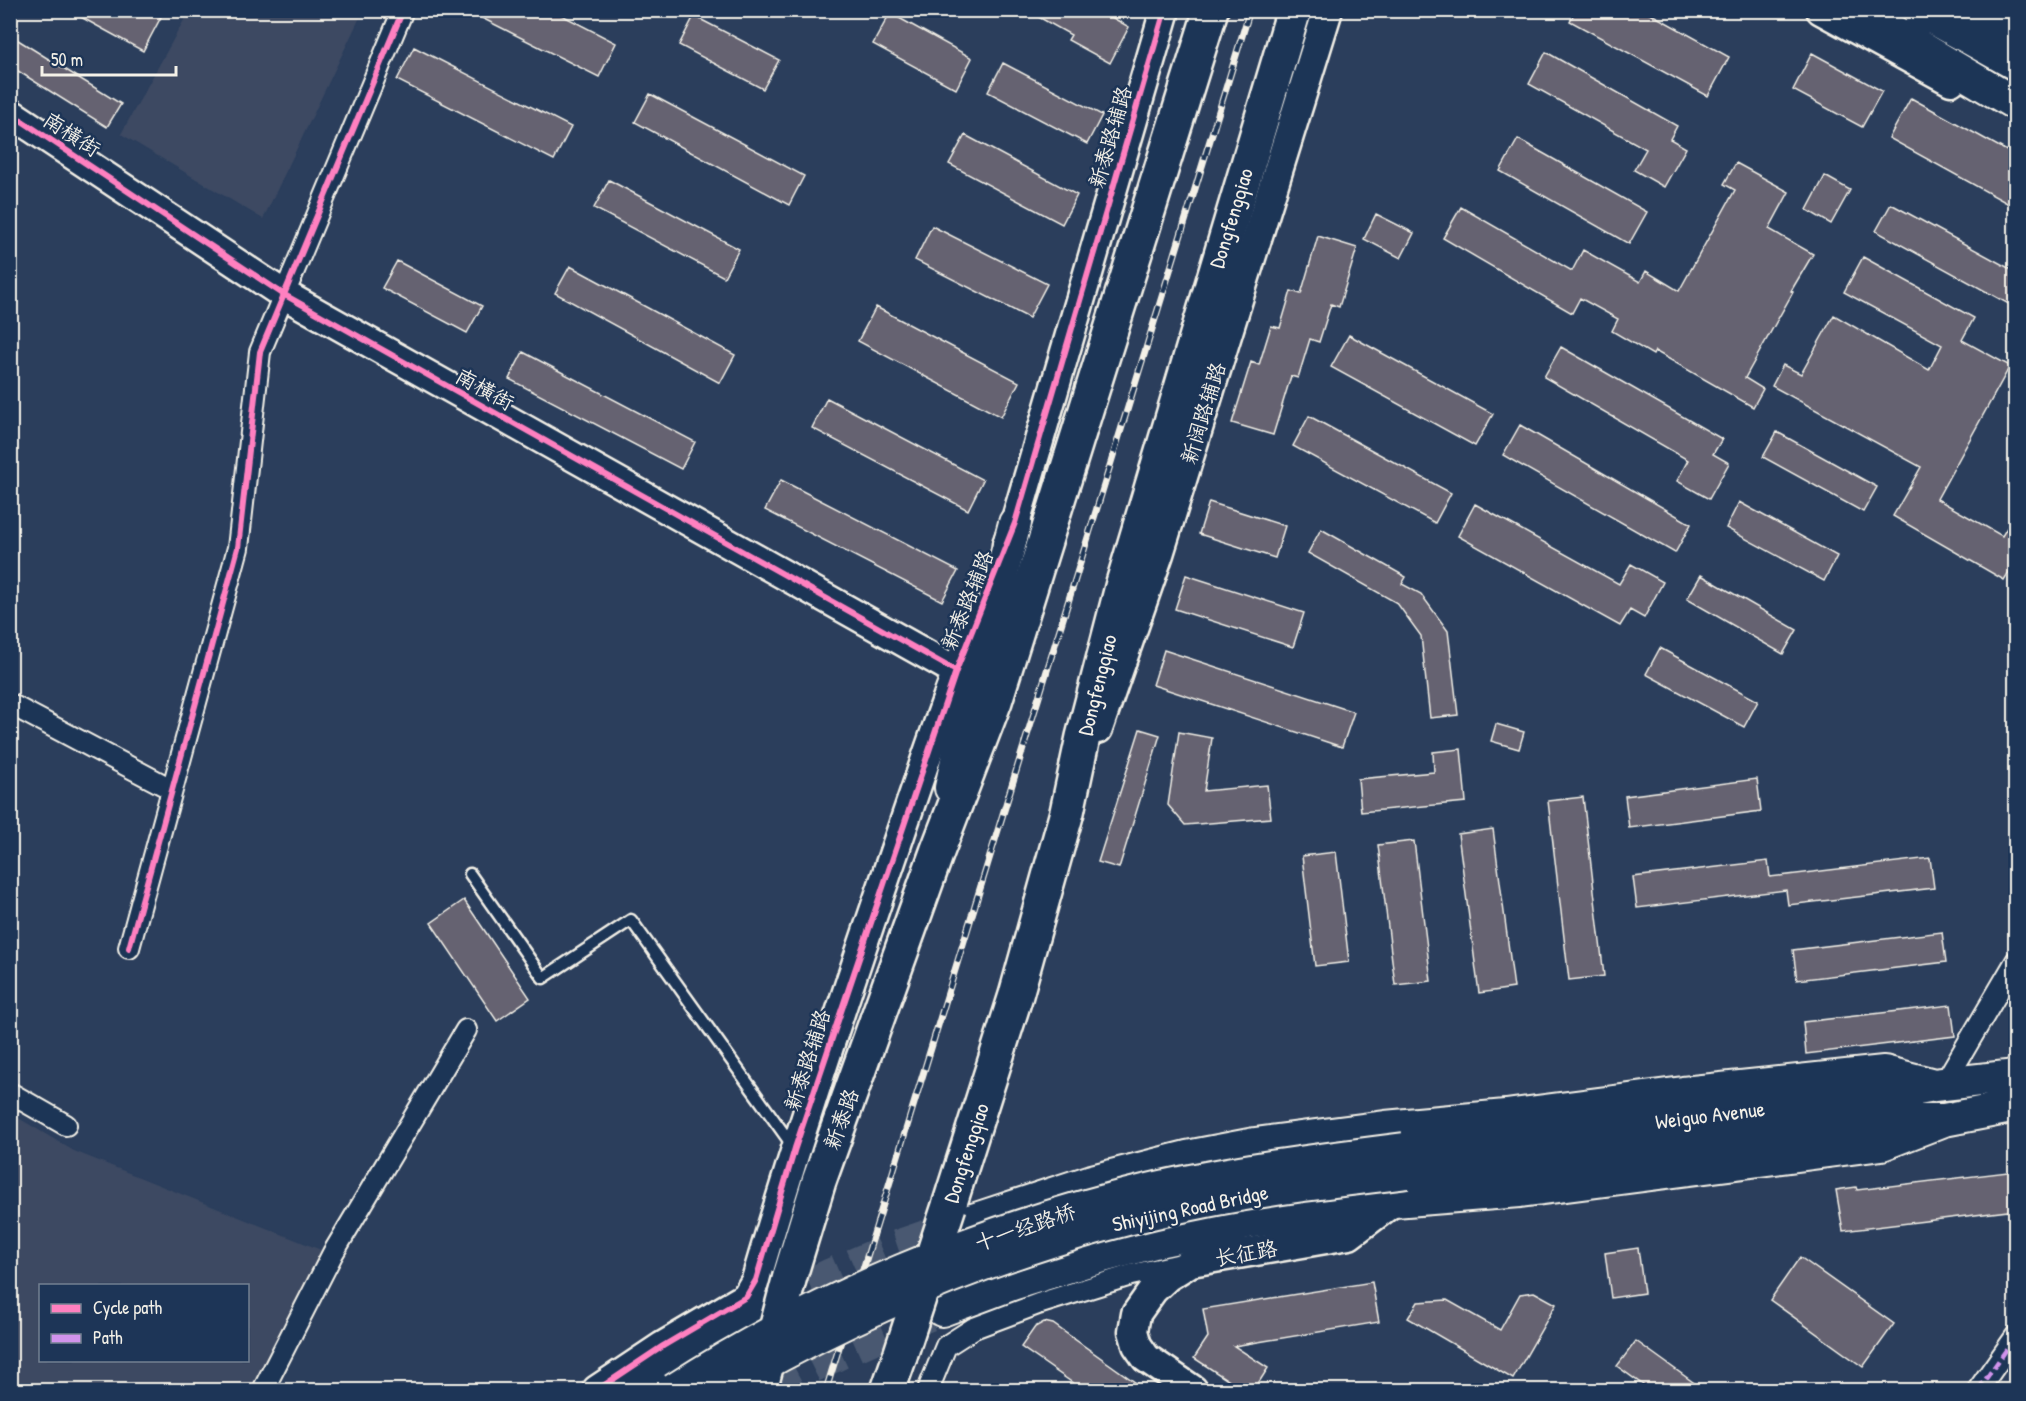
<svg xmlns="http://www.w3.org/2000/svg" width="2026" height="1401" font-family="'Patrick Hand','LXGW WenKai TC',sans-serif">
	<rect width="100%" height="100%" fill="#2b3e5c"/>
	<filter id="ink" filterUnits="userSpaceOnUse"><feTurbulence type="fractalNoise" baseFrequency=".0167" numOctaves="2"/><feDisplacementMap in="SourceGraphic" scale="12" xChannelSelector="R" yChannelSelector="G"/><feConvolveMatrix kernelMatrix="1 2 1 2 8 2 1 2 1" color-interpolation-filters="sRGB"/></filter>
	<g filter="url(#ink)">
		<path fill="#3c4962" fill-rule="evenodd" d="M189,11H363L263,219L121,134Z
			M10,1113L74,1151L331,1254L259,1390H11ZM40,1286H248V1360H40Z"/>
		<path fill="#656271" stroke="#f4f1e8" stroke-width="1.5" d="M68,10H148L161,17L143,51Z
			M466,10H552L616,43L599,77Z
			M1026,10H1099L1129,27L1110,63L1068,40L1071,35Z
			M1576,10H1644L1729,57L1708,96L1570,21Z
			M890,13L972,58L956,89L873,44Z
			M694,16L779,60L763,89L679,45Z
			M10,35L121,104L107,127L10,66Z
			M414,47L571,127L554,160L397,80Z
			M1546,52L1677,126L1670,139L1686,148L1664,187L1634,170L1646,149L1529,84Z
			M1812,53L1882,91L1862,127L1793,90Z
			M1003,63L1102,115L1087,144L988,92Z
			M650,94L804,176L789,205L635,122Z
			M1911,98L2016,156V208L1889,138Z
			M965,135L1077,195L1062,224L949,164Z
			M1518,139L1647,212L1629,244L1500,171Z
			M1736,163L1789,192L1769,229L1813,254L1791,291L1793,292L1745,378L1763,389L1753,407L1655,351L1653,355L1612,331L1618,319L1580,298L1572,313L1443,238L1461,207L1572,271L1583,250L1640,282L1646,271L1679,291L1735,190L1724,184Z
			M1825,176L1850,190L1831,224L1807,210Z
			M609,180L739,249L724,277L594,208Z
			M1891,204L2016,272V308L1876,231Z
			M1376,214L1414,233L1401,258L1364,239Z
			M932,226L1047,284L1029,318L915,260Z
			M1318,236L1357,248L1339,307L1331,304L1319,342L1310,339L1298,378L1291,376L1273,435L1232,423L1251,362L1259,365L1271,326L1280,328L1291,291L1301,294Z
			M1863,257L1974,318L1962,340L2010,366L1937,499L2002,536L2016,513V561L2004,580L1893,516L1921,467L1772,386L1783,365L1801,374L1834,315L1929,370L1942,345L1844,292Z
			M397,261L482,306L467,333L382,288Z
			M570,266L735,355L720,383L555,293Z
			M876,307L1019,382L1001,417L858,341Z
			M1349,335L1493,414L1475,446L1331,367Z
			M1561,347L1722,439L1713,454L1729,463L1709,499L1677,481L1688,460L1544,377Z
			M523,352L695,442L681,469L509,379Z
			M827,398L983,480L968,510L812,428Z
			M1309,416L1451,493L1435,523L1293,446Z
			M1520,425L1691,524L1675,553L1503,455Z
			M1777,432L1877,487L1863,512L1763,457Z
			M781,480L958,571L942,601L765,510Z
			M1209,502L1285,526L1275,558L1199,534Z
			M1739,502L1837,556L1824,581L1726,528Z
			M1475,504L1619,584L1631,564L1663,582L1644,618L1630,610L1620,626L1458,536Z
			M1321,529L1406,577L1402,584L1421,594L1448,631L1458,715L1430,718L1421,636L1397,603L1308,553Z
			M1186,575L1304,613L1293,647L1175,609Z
			M1701,575L1797,630L1783,654L1687,599Z
			M1660,648L1758,701L1744,727L1646,674Z
			M1164,650L1354,712L1342,747L1153,685Z
			M1496,724L1524,732L1519,749L1491,741Z
			M1140,729L1160,735L1119,868L1098,862Z
			M1179,732L1212,738L1204,791L1267,785L1271,818L1185,825L1168,805Z
			M1461,749L1466,802L1361,812L1358,779L1434,772L1433,752Z
			M1757,779L1761,811L1629,828L1625,796Z
			M1583,797L1604,976L1569,980L1548,801Z
			M1493,829L1514,988L1479,993L1458,834Z
			M1414,841L1431,981L1395,985L1378,845Z
			M1336,852L1349,962L1315,966L1302,856Z
			M1930,858L1934,888L1788,905L1786,890L1637,908L1633,877L1768,861L1770,877Z
			M464,900L530,998L497,1021L431,923Z
			M1942,932L1946,962L1797,980L1793,950Z
			M1951,1005L1955,1036L1806,1054L1803,1022Z
			M2016,1171V1210L1843,1231L1836,1190L1856,1187L1857,1190Z
			M1638,1248L1644,1293L1611,1298L1605,1253Z
			M1800,1257L1894,1324L1863,1367L1770,1300Z
			M1372,1282L1379,1322L1234,1346L1268,1368L1254,1390H1243L1194,1358L1208,1337L1203,1309Z
			M1534,1292L1556,1304L1513,1379L1408,1318L1418,1302L1447,1300L1500,1330L1520,1294Z
			M1044,1322L1053,1324L1146,1390H1083L1021,1347L1035,1327Z
			M1636,1341L1704,1390H1650L1617,1366Z"/>
		<g fill="none" stroke-linecap="round" stroke-linejoin="round">
			<path stroke="#495971" stroke-width="32" stroke-dasharray="32 16" stroke-linecap="butt" d="M766,1305L829,1275L891,1248L961,1224
				M770,1390C822,1360 876,1336 932,1314"/>
			<defs>
				<path id="lane" d="M470,874L543,978L631,920L792,1145"/>
				<path id="street" d="M10,704L171,789
					M129,948L238,548L260,352L403,10
					M1944,1084L2016,961
					M10,1093L66,1125
					M263,1390L333,1253L466,1030
					M928,1390L946,1346L974,1328L1038,1304L1131,1275L1177,1265
					M1978,1390L2016,1336"/>
				<path id="secondary" d="M1821,10L1951,81
					M1972,10L2016,32
					M10,113L283,294L956,671
					M1007,544L1015,523L1165,10
					M1098,729L1159,554L1328,10
					M597,1390L663,1346L746,1297L756,1280C796,1143 841,1008 887,873C917,785 946,697 980,612
					M1193,1390L1146,1358L1137,1345L1133,1331L1136,1314L1153,1290L1167,1277L1191,1262L1349,1235L1394,1201L1393,1196"/>
				<path id="primary" d="M1857,10L2016,104
					M1919,10L2016,64
					M951,788L978,663L1015,523
					M1404,1149L1886,1094L1934,1085L2016,1076
					M1407,1172L1889,1120H1944L2016,1106
					M970,1221L1092,1181L1187,1157L1255,1144L1385,1127L1506,1116L1683,1093L1884,1072L1934,1085
					M942,1310L1012,1284L1099,1257L1158,1241L1248,1222L1394,1201L1520,1191L1882,1144L1944,1120
					M624,1390L694,1346L761,1308"/>
				<path id="highway" d="M949,1206L1016,995L1067,812L1083,737L1123,583L1294,10
					M790,1276L819,1181L937,852L995,701L1211,10
					M888,1390L899,1359"/>
			</defs>
			<use href="#lane" stroke="#f4f1e8" stroke-width="15"/>
			<use href="#street" stroke="#f4f1e8" stroke-width="24"/>
			<use href="#secondary" stroke="#f4f1e8" stroke-width="33"/>
			<use href="#primary" stroke="#f4f1e8" stroke-width="36"/>
			<use href="#highway" stroke="#f4f1e8" stroke-width="38"/>
			<use href="#lane" stroke="#1d3557" stroke-width="10"/>
			<use href="#street" stroke="#1d3557" stroke-width="20"/>
			<use href="#secondary" stroke="#1d3557" stroke-width="28"/>
			<use href="#primary" stroke="#1d3557" stroke-width="32"/>
			<use href="#highway" stroke="#1d3557" stroke-width="33"/>
			<defs>
				<path id="rail" d="M826,1390L1250,10"/>
			</defs>
			<use href="#rail" stroke="#f4f1e8" stroke-width="7"/>
			<use href="#rail" stroke="#1d3557" stroke-width="4.5" stroke-dasharray="14" stroke-linecap="butt"/>
			<defs>
				<path id="primary-bridge" d="M674,1390C813,1300 983,1229 1144,1191C1230,1171 1317,1160 1404,1149
					M718,1390C869,1302 1034,1235 1206,1201C1272,1188 1340,1180 1407,1172"/>
				<path id="highway-bridge" d="M899,1359L949,1206
					M760,1390L790,1276"/>
			</defs>
			<use href="#primary-bridge" stroke="#f4f1e8" stroke-width="36" stroke-linecap="butt"/>
			<use href="#highway-bridge" stroke="#f4f1e8" stroke-width="38" stroke-linecap="butt"/>
			<use href="#primary-bridge" stroke="#1d3557" stroke-width="32"/>
			<use href="#highway-bridge" stroke="#1d3557" stroke-width="33"/>
			<path stroke="#d193ec" stroke-width="4.5" stroke-dasharray="9 4.5" stroke-linecap="butt" d="M1978,1390L2016,1336"/>
			<defs>
				<path id="cycleway" d="M10,113L283,294L956,671
					M129,948L238,548L260,352L403,10
					M597,1390L663,1346L746,1297L756,1280L795,1148L956,671L1015,523L1165,10"/>
			</defs>
			<use href="#cycleway" stroke="#1d3557" stroke-width="10"/>
			<use href="#cycleway" stroke="#ff80c0" stroke-width="6"/>
		</g>
	</g>
	<g text-anchor="middle" dominant-baseline="central" stroke-width="5" stroke-linejoin="round" paint-order="stroke">
		<g font-size="21" fill="#f4f1e8" stroke="#1d3557">
			<text transform="translate(72 134) rotate(33)">南横街</text>
			<text transform="translate(1110 137) rotate(-74)">新泰路辅路</text>
			<text transform="translate(1231 218) rotate(-73)">Dongfengqiao</text>
			<text transform="translate(485 389) rotate(29)">南横街</text>
			<text transform="translate(1203 413) rotate(-73)">新阔路辅路</text>
			<text transform="translate(967 600) rotate(-68)">新泰路辅路</text>
			<text transform="translate(1097 685) rotate(-76)">Dongfengqiao</text>
			<text transform="translate(807 1060) rotate(-72)">新泰路辅路</text>
			<text transform="translate(1710 1115) rotate(-7)">Weiguo Avenue</text>
			<text transform="translate(841 1119) rotate(-70)">新泰路</text>
			<text transform="translate(966 1153) rotate(-72)">Dongfengqiao</text>
			<text transform="translate(1190 1208) rotate(-12)">Shiyijing Road Bridge</text>
			<text transform="translate(1025 1227) rotate(-19)">十一经路桥</text>
			<text transform="translate(1246 1253) rotate(-10)">长征路</text>
		</g>
	</g>
	<rect width="2026" height="1401" fill="none" stroke="#1d3557" stroke-width="36"/>
	<rect x="18" y="18" width="1990" height="1365" fill="none" stroke="#f4f1e8" stroke-width="2" filter="url(#ink)"/>
	<rect x="39" y="1284" width="210" height="78" fill="#1d3557" stroke="#738091" stroke-width="1.5"/>
	<rect x="51" y="1304" width="30" height="9" fill="#ff80c0" stroke="#738091" stroke-width="1.5"/>
	<text x="93" y="1314" font-size="18" fill="#f4f1e8">Cycle path</text>
	<rect x="51" y="1334" width="30" height="9" fill="#d193ec" stroke="#738091" stroke-width="1.5"/>
	<text x="93" y="1344" font-size="18" fill="#f4f1e8">Path</text>
	<path d="M42 66v9h134v-9" fill="none" stroke="#f4f1e8" stroke-width="3"/>
	<text x="51" y="66" font-size="18" fill="#f4f1e8" stroke="#1d3557" stroke-width="4.5" paint-order="stroke">50 m</text>
</svg>
